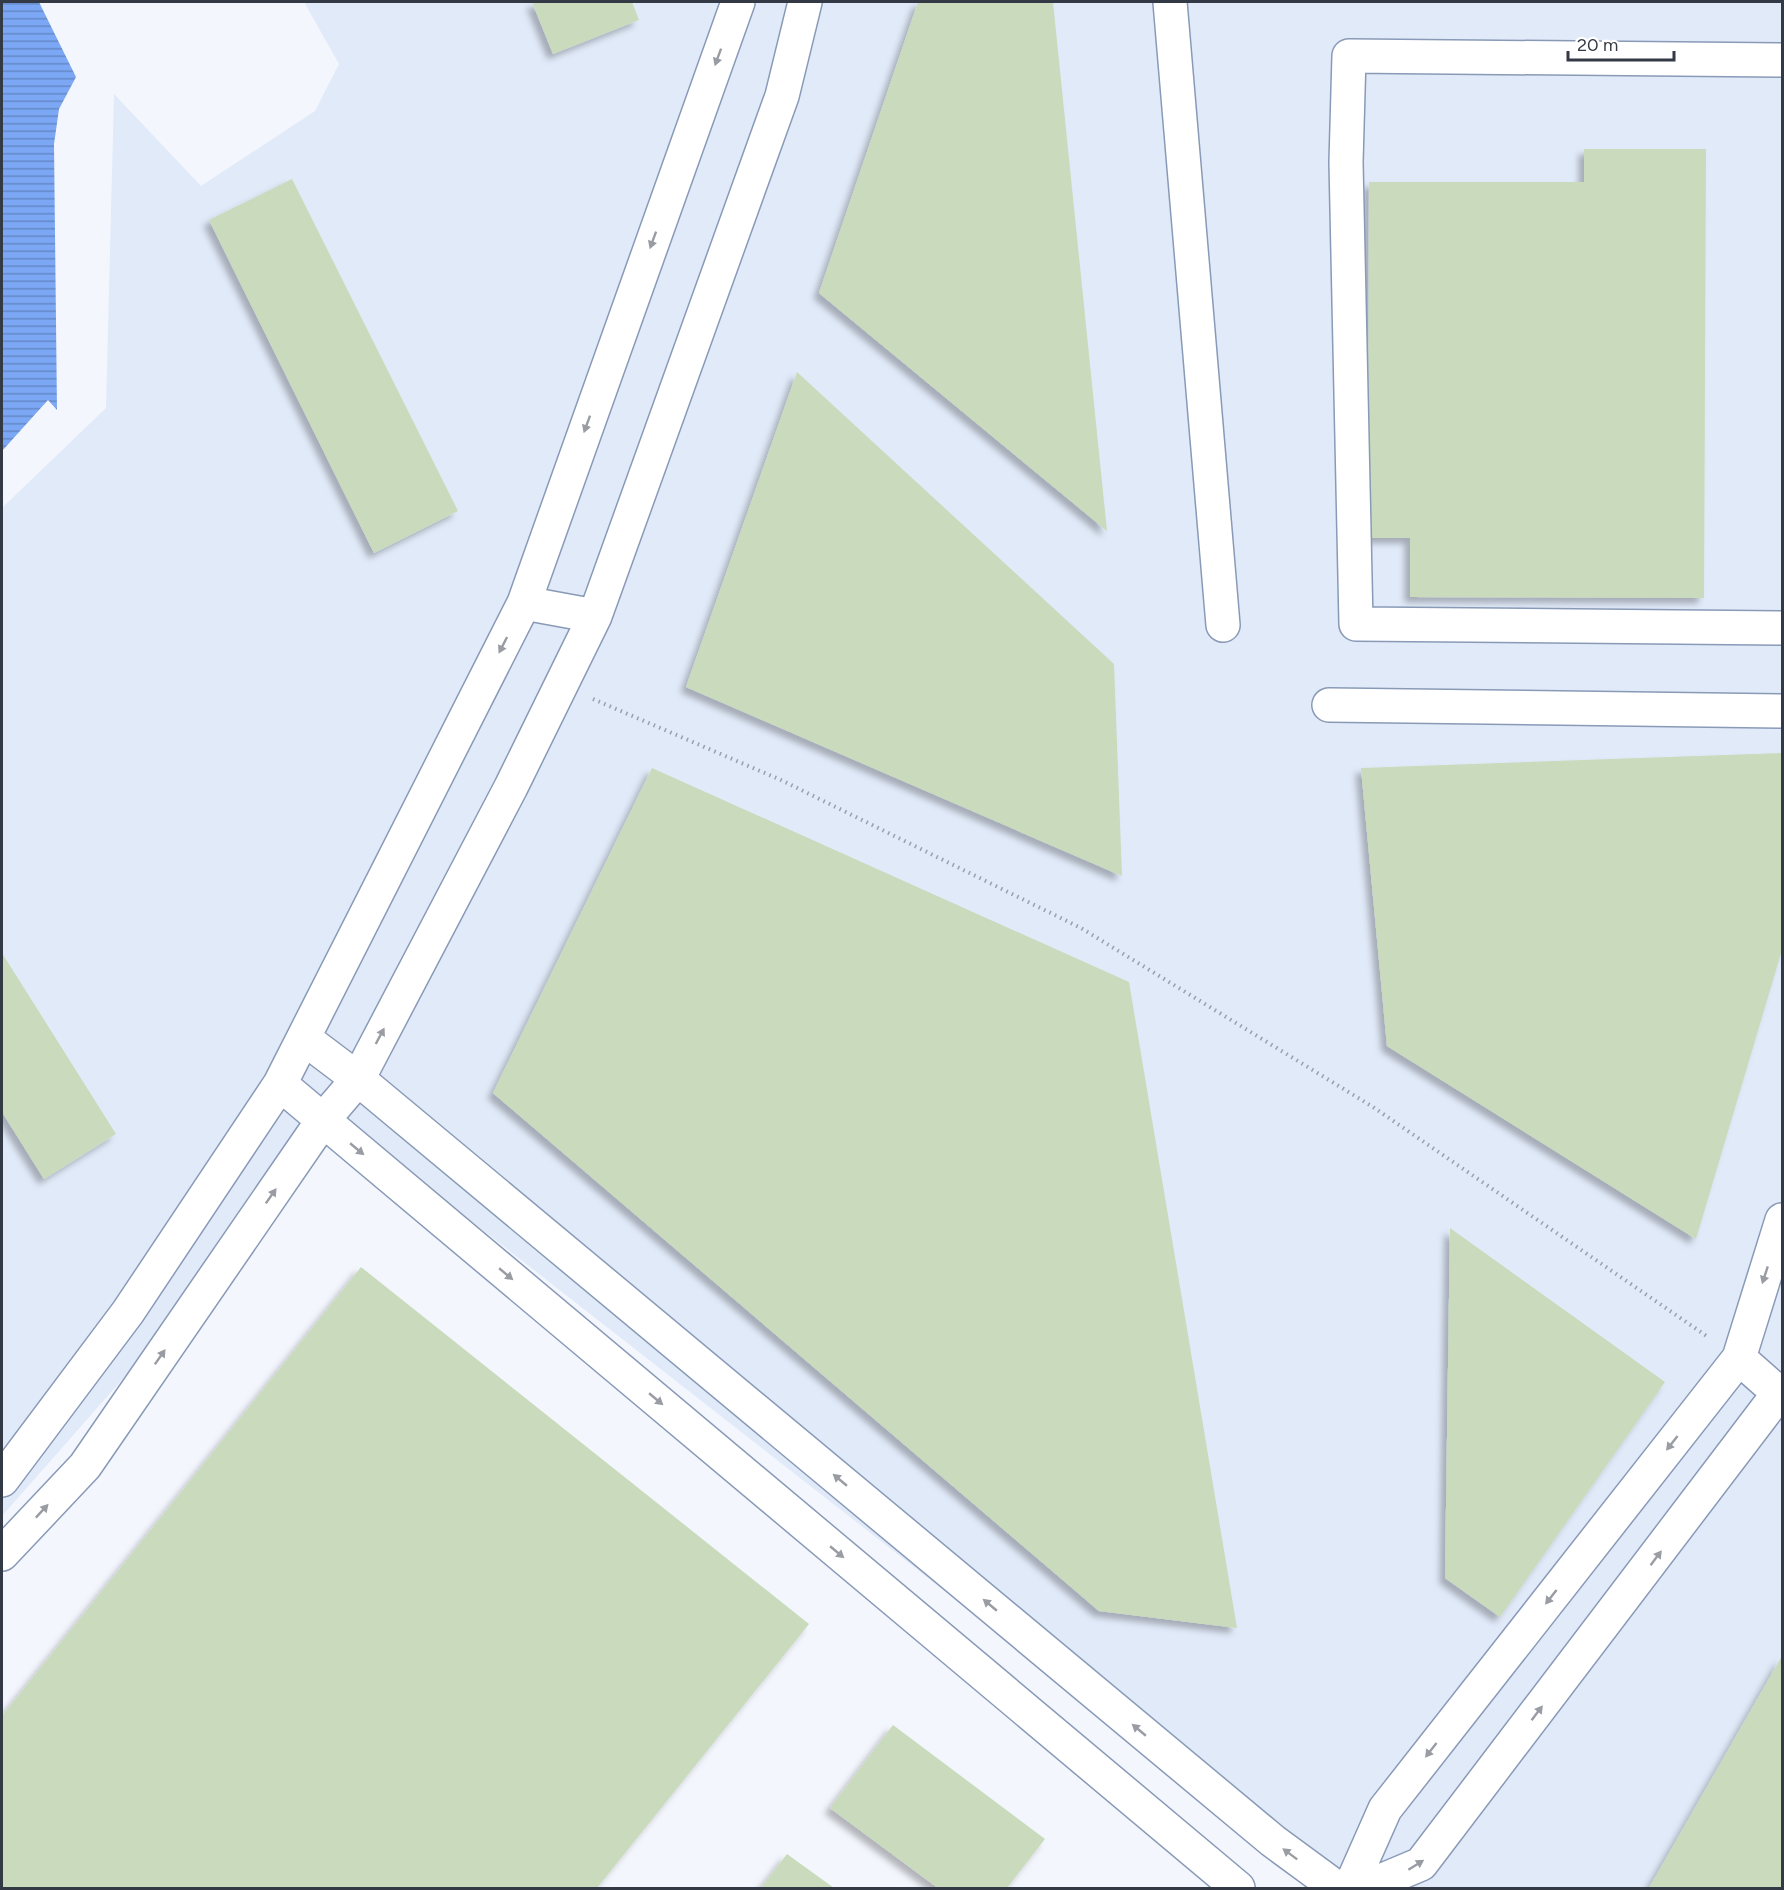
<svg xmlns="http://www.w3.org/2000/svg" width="1784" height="1890" font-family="Figtree,sans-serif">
	<defs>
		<pattern id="water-rules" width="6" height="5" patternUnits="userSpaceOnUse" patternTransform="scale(1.5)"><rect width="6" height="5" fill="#7ba7f4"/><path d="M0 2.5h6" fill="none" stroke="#6589c7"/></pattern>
		<filter id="shadow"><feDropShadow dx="-5.5" dy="5.5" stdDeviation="3" flood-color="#0004"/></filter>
	</defs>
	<rect width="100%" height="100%" fill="#f3f6fd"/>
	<path fill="#e1eaf9" d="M304,2H1782V1888H1325L347,1124L2,1516V508L106,408L114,94L201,186L315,111L339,64Z"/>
	<path fill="url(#water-rules)" d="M2,2H39L76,77L59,109L54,144L57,410L48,400L2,451Z"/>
	<path fill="#c9dbbc" filter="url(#shadow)" d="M532,2H632L639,20L553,54Z
		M918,2H1053L1107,531L819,293Z
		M1584,149H1706L1704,598L1410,597V538H1368L1369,182H1584Z
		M292,179L458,511L374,553L209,220Z
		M797,372L1114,664L1122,876L686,687Z
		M1782,753V950L1696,1239L1387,1046L1361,768Z
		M652,768L1129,982L1237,1628L1099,1611L493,1093Z
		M2,953L116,1134L44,1179L2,1112Z
		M1450,1228L1665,1382L1500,1617L1445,1578Z
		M361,1267L809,1624L597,1888H2V1716Z
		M1782,1656V1888H1649Z
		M893,1725L1045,1839L1007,1888H938L830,1808Z
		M787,1854L834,1888H761Z"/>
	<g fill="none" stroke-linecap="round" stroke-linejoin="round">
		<defs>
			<path id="minor" d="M1170,2L1223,625
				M1782,60L1349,56L1346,162L1356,624L1782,628
				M524,603L595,616
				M1329,705L1782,711
				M305,1039L358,1079L1273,1841L1337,1888
				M280,1084L1238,1888
				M1739,1358L1782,1396
				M2,1480L128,1312L280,1084L524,603L738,2
				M2,1554L85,1466L323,1120L358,1079L511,787L595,616L782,96L805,2
				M1350,1888L1385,1809L1739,1358L1782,1220
				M1364,1888L1421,1864L1782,1389"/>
		</defs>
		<use href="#minor" stroke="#899ab7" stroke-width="36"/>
		<path stroke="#9a9fa9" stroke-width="4" stroke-dasharray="1.5 4.5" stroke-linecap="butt" d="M593,699L781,780L1081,928L1373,1107L1708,1337"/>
		<use href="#minor" stroke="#fff" stroke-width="33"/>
	</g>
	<defs><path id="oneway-solid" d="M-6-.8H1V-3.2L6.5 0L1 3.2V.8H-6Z" transform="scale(1.5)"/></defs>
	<g fill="#999ca2">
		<use href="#oneway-solid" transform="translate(718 57) rotate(110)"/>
		<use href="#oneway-solid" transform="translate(653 240) rotate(110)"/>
		<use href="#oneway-solid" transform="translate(587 424) rotate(110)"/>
		<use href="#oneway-solid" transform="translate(503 645) rotate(117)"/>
		<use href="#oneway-solid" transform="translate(380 1036) rotate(-62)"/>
		<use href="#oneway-solid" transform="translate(357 1149) rotate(40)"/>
		<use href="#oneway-solid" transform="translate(271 1196) rotate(-55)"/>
		<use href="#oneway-solid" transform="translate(506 1274) rotate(40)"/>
		<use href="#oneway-solid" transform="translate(1765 1275) rotate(108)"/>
		<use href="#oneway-solid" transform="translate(160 1357) rotate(-55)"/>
		<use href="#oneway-solid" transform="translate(656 1399) rotate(40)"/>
		<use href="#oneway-solid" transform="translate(1672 1443) rotate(128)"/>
		<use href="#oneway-solid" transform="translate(840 1480) rotate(-140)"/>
		<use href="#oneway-solid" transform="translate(42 1511) rotate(-47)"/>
		<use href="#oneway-solid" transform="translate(837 1552) rotate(40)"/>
		<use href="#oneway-solid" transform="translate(1656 1558) rotate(-53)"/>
		<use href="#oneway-solid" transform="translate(1551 1597) rotate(128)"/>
		<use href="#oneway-solid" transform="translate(990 1605) rotate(-140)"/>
		<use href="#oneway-solid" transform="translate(1537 1713) rotate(-53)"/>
		<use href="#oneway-solid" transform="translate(1139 1730) rotate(-140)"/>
		<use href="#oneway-solid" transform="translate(1431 1750) rotate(128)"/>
		<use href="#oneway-solid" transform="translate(1290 1854) rotate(-143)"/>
		<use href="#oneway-solid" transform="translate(1416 1865) rotate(-32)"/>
	</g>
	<rect width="1784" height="1890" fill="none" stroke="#333a46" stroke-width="6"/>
	<path d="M1568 51v9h106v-9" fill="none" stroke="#333a46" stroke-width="3"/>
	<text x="1577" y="51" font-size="18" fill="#333a46" stroke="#ffffff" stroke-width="4.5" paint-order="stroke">20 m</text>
</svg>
